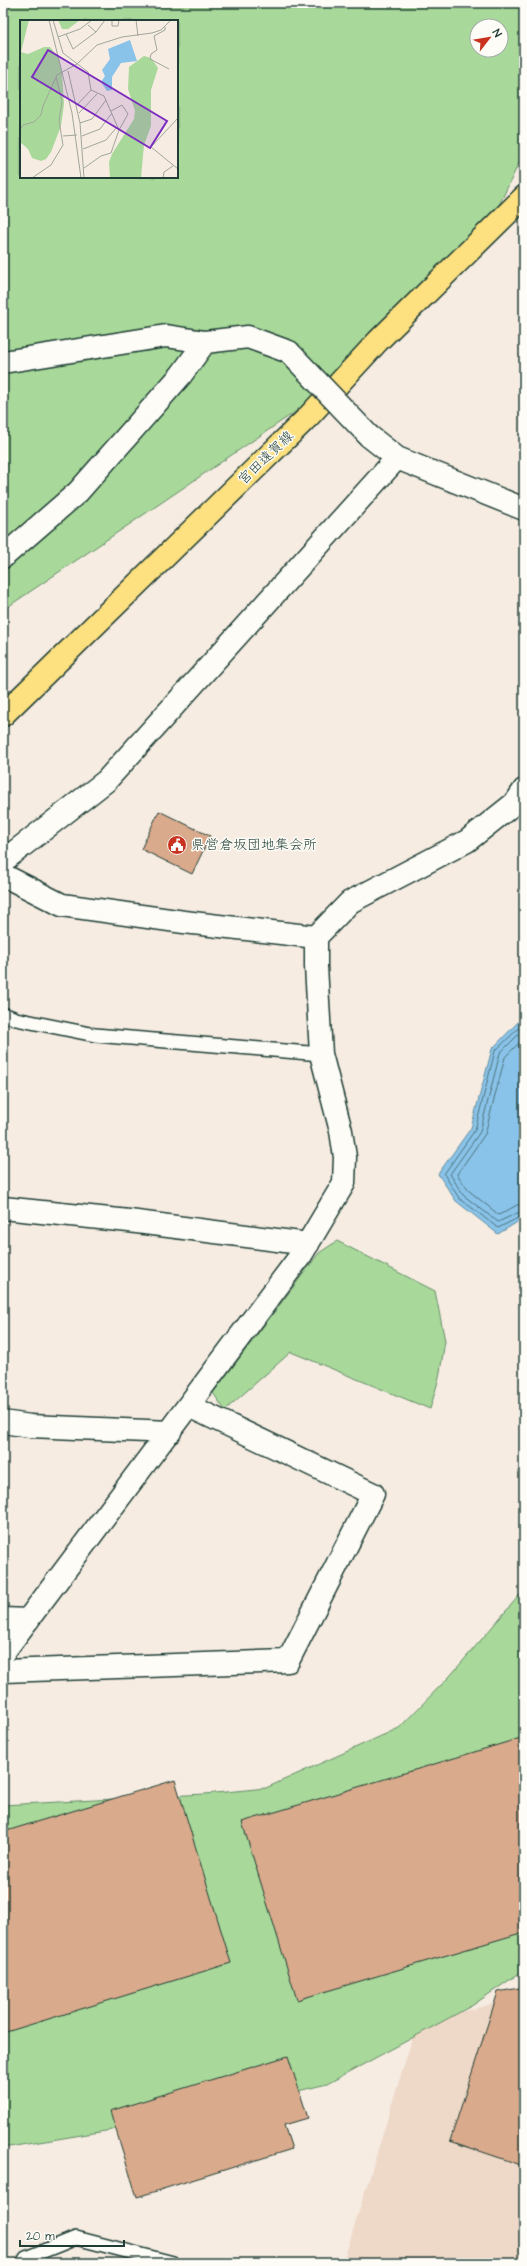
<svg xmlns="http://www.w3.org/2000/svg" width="527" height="2266" font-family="'Architects Daughter','Klee One',sans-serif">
	<rect width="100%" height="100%" fill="#f6ece2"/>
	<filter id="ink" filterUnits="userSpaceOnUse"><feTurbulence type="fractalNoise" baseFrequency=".025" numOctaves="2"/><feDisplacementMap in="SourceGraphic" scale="8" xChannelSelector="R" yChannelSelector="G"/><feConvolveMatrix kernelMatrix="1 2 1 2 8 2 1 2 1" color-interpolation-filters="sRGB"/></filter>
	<g filter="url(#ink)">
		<path fill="#eed8c8" d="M524,1996V2263H343L417,2023Z"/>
		<path fill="#a8d99a" stroke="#648b67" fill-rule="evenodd" d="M3,3H524V152L494,216L329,389L3,610ZM21,21H177V177H21ZM477,26H501V50H477Z
			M337,1241L435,1291L445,1341L439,1378L430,1409L291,1352L225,1410L213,1393L319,1253Z
			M524,1590V1970L473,2005L327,2084L190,2117L3,2148V1805L205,1794L266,1788L399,1728L450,1676Z"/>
		<path fill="#8ac3e9" stroke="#5f8da1" d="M521,1019H524V1218L498,1234L456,1201L438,1174L471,1128L492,1049Z"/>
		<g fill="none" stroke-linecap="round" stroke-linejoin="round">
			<path stroke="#4a737c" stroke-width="1" d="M524,1023L495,1051L475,1130L444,1174L459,1198L498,1228L524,1215
				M524,1029L500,1053L480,1132L450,1174L463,1195L498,1222L524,1210
				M524,1038L505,1057L485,1134L457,1174L468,1190L499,1215L517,1205L524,1204"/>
		</g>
		<path fill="#daaa8c" stroke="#1f3d34" d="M159,811L210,836L192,874L141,849Z
			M524,1737V1932L297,2000L242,1822Z
			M175,1780L231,1963L3,2033V1832Z
			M524,1987V2166L450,2141L498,1992Z
			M288,2056L308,2118L284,2125L292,2149L137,2197L110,2111Z"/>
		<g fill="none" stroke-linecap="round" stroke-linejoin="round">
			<defs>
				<path id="service" d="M3,1014L16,1019L95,1035L321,1054
					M23,2263L26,2258L76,2238L173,2263"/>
				<path id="minor" d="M3,362L166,336L205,342L248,337L289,352
					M369,436L397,458L524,509
					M3,557L78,492L181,375L205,342
					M3,861L106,781L397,458
					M3,875L62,905L184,922L316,937
					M3,1208L129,1221L308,1244
					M3,1422L30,1426L170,1432
					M3,1619L28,1620
					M3,1653L301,1255L344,1183L345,1157L341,1131L321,1054L316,966V937L350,902L467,841L516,802L524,790
					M3,1671L288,1661L373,1494L189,1406"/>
				<path id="primary" d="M3,715L308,417L378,341L524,197"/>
			</defs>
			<use href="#service" stroke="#1f3d34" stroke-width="16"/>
			<use href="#minor" stroke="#1f3d34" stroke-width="25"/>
			<use href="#primary" stroke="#1f3d34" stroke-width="25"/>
			<use href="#service" stroke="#fdfcf7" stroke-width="13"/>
			<use href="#minor" stroke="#fdfcf7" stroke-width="22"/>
			<use href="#primary" stroke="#fde080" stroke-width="22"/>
			<defs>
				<path id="minor-bridge" d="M289,352L369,436"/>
			</defs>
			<use href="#minor-bridge" stroke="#1f3d34" stroke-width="25" stroke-linecap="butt"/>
			<use href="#minor-bridge" stroke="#fdfcf7" stroke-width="22"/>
		</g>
	</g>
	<defs>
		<symbol id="civic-disc" viewBox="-11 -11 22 22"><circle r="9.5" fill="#c8321e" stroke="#fdfcf7"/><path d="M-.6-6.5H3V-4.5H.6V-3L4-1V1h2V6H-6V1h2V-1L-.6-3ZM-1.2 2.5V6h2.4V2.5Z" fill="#fff"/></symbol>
	</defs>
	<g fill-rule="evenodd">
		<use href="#civic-disc" x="166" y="834" width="22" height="22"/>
	</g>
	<g text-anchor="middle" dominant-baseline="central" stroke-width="3" stroke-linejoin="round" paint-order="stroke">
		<g font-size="14" fill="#1f3d34" stroke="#fdfcf7">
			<text transform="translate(266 458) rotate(-44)">宮田遠賀線</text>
		</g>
		<g font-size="14" fill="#1f3d34" stroke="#fdfcf7" text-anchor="start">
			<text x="191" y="845">県営倉坂団地集会所</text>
		</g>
	</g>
	<g transform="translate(20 20)">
		<rect width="158" height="158" fill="#f6ece2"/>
		<path d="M0,0H9L1,32L8,34L24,27H30L39,38L42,52L44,84L41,106L31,132L26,139L21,141L12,138L8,129L0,122ZM38,0H60L48,9H42ZM124,36L131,38L138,48L131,70V106L124,125L121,158H90L89,142L92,134L114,99L115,91L108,69L109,47Z" fill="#a8d99a"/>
		<path d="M110,20L117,41L101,43L92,57V70L87,71L81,62L85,56L82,50L90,39L88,29Z" fill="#8ac3e9"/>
		<path fill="none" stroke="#a0a69c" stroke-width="1" d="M29,0L52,93L61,158M33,0L43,33L68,52L71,70L84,76L99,110L91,133L81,136L64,148M92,0V6H98L99,0M116,0L118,16M68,5L76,12L85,0M145,7V10L134,16L137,30L131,34L130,39L149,49M46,14L53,29L76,12M38,17L60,9L72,0M48,51L60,103L64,158M57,85L71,70M91,91L102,85L108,94L99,110M59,93L77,74M158,98L131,127L158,149M60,103L72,99L86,80M0,110L3,105L14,102L21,95L23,86L37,55L57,44L77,25L102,17L132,13L141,10L151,0M43,116L57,115M62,116L80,109L92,93M63,129L86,120L97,107M12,158L31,145L43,125L39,101L42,81L36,57M143,158L144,152L153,146"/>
		<path fill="#7b2cbf" fill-opacity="0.15" stroke="#7b2cbf" stroke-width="2" d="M28,30L147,101L130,128L12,57Z"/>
		<rect width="158" height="158" fill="none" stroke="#1f3d34" stroke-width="2"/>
	</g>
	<rect width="527" height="2266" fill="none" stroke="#fdfcf7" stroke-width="16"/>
	<rect x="8" y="8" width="511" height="2250" fill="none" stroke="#1f3d34" stroke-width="1.5" filter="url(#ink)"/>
	<g transform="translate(489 38) rotate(59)"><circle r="19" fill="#fdfcf7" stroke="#a4b0a9"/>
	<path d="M0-3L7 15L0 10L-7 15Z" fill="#c8321e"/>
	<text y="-6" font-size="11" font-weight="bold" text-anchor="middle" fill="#1f3d34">N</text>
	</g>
	<path d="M20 2240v6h104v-6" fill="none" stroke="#1f3d34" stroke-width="2"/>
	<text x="26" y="2240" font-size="12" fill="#1f3d34" stroke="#fdfcf7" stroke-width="3" paint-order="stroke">20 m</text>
</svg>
